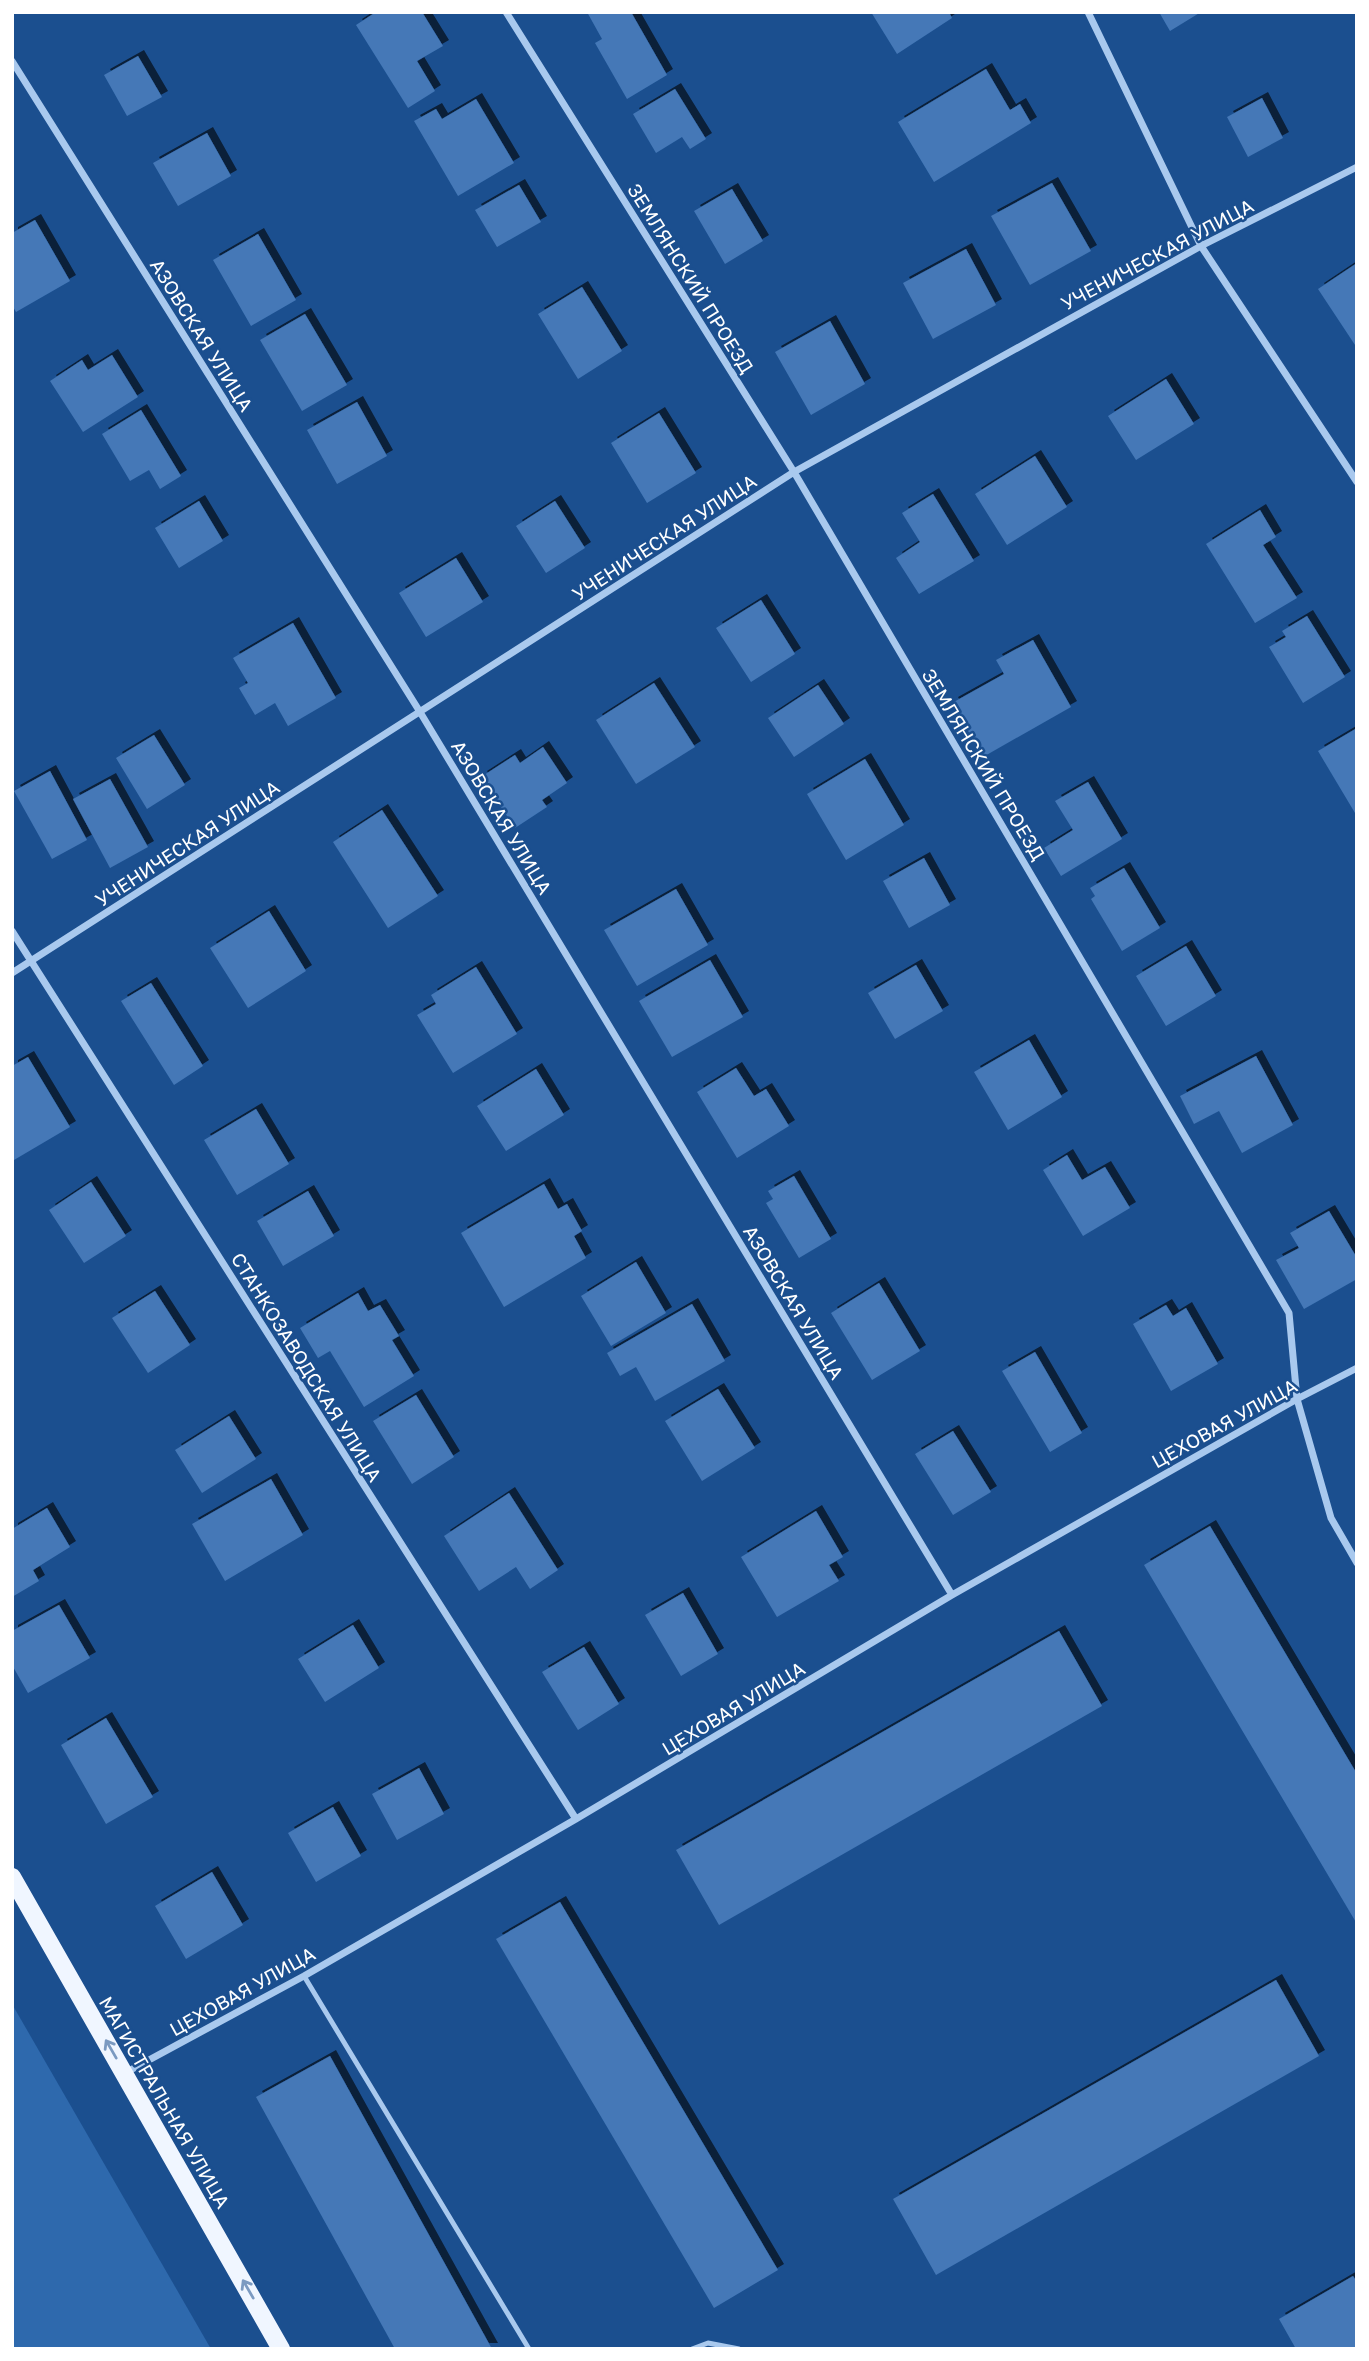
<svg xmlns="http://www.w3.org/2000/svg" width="1369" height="2361" font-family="'Golos Text',sans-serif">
	<defs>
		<filter id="shadow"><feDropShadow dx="6" dy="-6" stdDeviation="0" flood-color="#0009"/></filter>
	</defs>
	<rect width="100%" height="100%" fill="#1b4f8f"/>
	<path fill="#2e69ad" d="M12,2004L211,2349H12Z"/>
	<path fill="#4478b7" filter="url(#shadow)" d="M376,12H422L443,46L417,61L435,91L408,108L356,25Z
		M587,12H631L667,75L627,99L595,43L602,39Z
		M871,12H949L952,18L897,54Z
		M1159,12H1201L1170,31Z
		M138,56L162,97L127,116L104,75Z
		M986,69L1010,110L1020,104L1031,123L934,182L898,122Z
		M675,89L706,139L690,149L682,137L656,153L633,114Z
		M1262,98L1283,138L1248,157L1227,117Z
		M476,99L514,163L458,196L414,121L436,109L442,119Z
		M207,133L231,176L178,206L153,163Z
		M1052,183L1091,251L1030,285L991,216Z
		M519,185L541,222L497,247L475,210Z
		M732,189L763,241L725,264L694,211Z
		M35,220L70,281L16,312L12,305V233Z
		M258,234L296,300L251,326L213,260Z
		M966,249L996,305L933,339L903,283Z
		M1357,263V348L1318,289Z
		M582,287L622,351L578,379L538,314Z
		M305,314L347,385L302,411L260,340Z
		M830,321L865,384L811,415L775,352Z
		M112,355L138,397L83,432L50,381L82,360L88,370Z
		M1166,379L1194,424L1136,460L1108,416Z
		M357,402L387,456L337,484L307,430Z
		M141,410L181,476L160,489L149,470L130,481L102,434Z
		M659,413L696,473L647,503L611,443Z
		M1035,456L1067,507L1007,545L975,494Z
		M933,494L974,561L919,594L896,558L920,542L902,513Z
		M199,501L223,541L179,568L155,528Z
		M555,501L585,548L546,573L516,526Z
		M1260,510L1276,537L1263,545L1297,598L1255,623L1206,544Z
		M456,558L483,602L426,637L399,593Z
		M761,600L795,654L751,682L716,628Z
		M1307,616L1345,677L1303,703L1269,647L1286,637L1282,631Z
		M293,623L336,698L288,726L275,703L255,715L239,688L248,683L233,658Z
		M1033,640L1071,707L983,757L952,703L1004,674L996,660Z
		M654,683L695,747L636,784L596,720Z
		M818,685L844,724L794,757L768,718Z
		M1357,728V812L1355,813L1318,751Z
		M154,735L185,785L147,809L116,758Z
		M543,747L567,783L542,800L547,807L515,828L481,777L515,755L520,763Z
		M865,759L904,825L846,860L807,794Z
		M50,771L87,840L52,859L14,791Z
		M110,779L148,847L110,868L73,799Z
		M1088,782L1122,839L1061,876L1044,848L1073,830L1055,801Z
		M382,810L438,896L388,928L333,842Z
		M924,858L950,905L909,928L883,881Z
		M1124,868L1160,928L1122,951L1091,899L1095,896L1090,888Z
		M676,889L708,945L637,986L604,930Z
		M269,911L306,971L248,1008L210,948Z
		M1186,946L1216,996L1166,1026L1136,976Z
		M710,960L743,1017L672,1057L639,1001Z
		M916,965L943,1011L895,1039L868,993Z
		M476,967L517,1034L453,1073L417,1015L436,1004L431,995Z
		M151,983L203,1066L174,1085L121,1001Z
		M1029,1040L1062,1097L1008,1130L974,1072Z
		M1256,1056L1293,1125L1242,1153L1219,1111L1194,1124L1180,1096Z
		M28,1057L70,1127L14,1160L12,1157V1066Z
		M736,1068L754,1096L766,1089L789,1126L737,1158L697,1092Z
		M536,1069L564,1115L506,1151L477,1106Z
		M256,1109L289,1164L237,1195L204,1140Z
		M1067,1155L1082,1180L1105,1167L1130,1208L1083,1236L1043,1170Z
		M794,1176L831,1239L799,1258L766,1203L773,1199L768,1191Z
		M91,1182L126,1236L84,1263L49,1210Z
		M544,1184L558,1209L567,1204L582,1231L574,1236L586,1258L504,1307L461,1233Z
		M308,1191L334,1236L283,1266L257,1221Z
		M1329,1211L1357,1258V1279L1304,1309L1276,1260L1299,1248L1290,1233Z
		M636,1262L666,1313L611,1346L581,1296Z
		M879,1283L920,1351L872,1380L831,1313Z
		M155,1291L190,1345L148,1373L112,1318Z
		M358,1293L368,1311L380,1305L399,1336L392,1340L414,1376L364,1407L330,1351L318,1358L300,1328Z
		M692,1304L725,1361L655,1401L636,1367L620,1376L607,1353Z
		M1166,1305L1173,1316L1186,1308L1218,1364L1171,1391L1133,1324Z
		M1035,1352L1082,1433L1050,1452L1002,1371Z
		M718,1389L755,1448L702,1481L665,1421Z
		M416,1395L454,1457L412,1484L373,1421Z
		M229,1416L256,1459L202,1493L175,1450Z
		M953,1431L991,1492L953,1515L915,1454Z
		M271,1479L303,1535L225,1581L192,1524Z
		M509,1493L558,1570L530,1589L516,1567L479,1591L444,1536Z
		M47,1508L70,1547L33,1570L39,1581L12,1597V1529Z
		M816,1511L843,1557L829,1565L839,1581L777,1617L741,1557Z
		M1210,1526L1357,1774V1924L1144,1565Z
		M683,1593L718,1654L681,1676L645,1615Z
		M59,1605L90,1658L28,1693L12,1665V1631Z
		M353,1625L379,1668L325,1702L298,1659Z
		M1059,1631L1102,1706L719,1925L676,1850Z
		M584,1647L619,1704L578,1730L542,1672Z
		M106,1718L153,1797L106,1824L61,1745Z
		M419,1768L444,1814L397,1840L372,1794Z
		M333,1807L361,1856L316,1882L288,1833Z
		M212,1872L243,1925L186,1959L155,1906Z
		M560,1902L778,2270L714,2308L496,1939Z
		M1276,1980L1319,2056L936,2275L893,2199Z
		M330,2056L492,2349H395L256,2097Z
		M1353,2276L1357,2282V2349H1296L1279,2319Z"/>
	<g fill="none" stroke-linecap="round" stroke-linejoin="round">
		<path stroke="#a9c9ee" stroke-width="5" d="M304,1976L529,2349
			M692,2349L708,2343L739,2349"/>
		<path stroke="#a9c9ee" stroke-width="7" d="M506,12L794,472L1289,1313L1297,1399L1331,1518L1357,1563
			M1088,12L1201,246L1357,482
			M12,61L420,712L952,1595
			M12,931L576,1819
			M12,973L794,472L1201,246L1357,167
			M125,2073L304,1976L576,1819L952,1595L1297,1399L1357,1368"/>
		<path stroke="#f0f6ff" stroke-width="18" d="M12,1877L281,2349"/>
	</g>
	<defs><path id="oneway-shaft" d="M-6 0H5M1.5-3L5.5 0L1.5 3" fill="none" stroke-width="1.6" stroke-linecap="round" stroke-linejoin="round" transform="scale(1.75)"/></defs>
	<g stroke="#7b9ac1">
		<use href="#oneway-shaft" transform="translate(111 2049) rotate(-120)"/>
		<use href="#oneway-shaft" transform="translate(248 2289) rotate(-120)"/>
	</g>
	<g text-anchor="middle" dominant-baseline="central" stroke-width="5" stroke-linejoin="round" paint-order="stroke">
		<g font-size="19" fill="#fff" stroke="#1b4f8f">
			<text transform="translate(1157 254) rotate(-28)">УЧЕНИЧЕСКАЯ УЛИЦА</text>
			<text transform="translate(691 278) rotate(58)">ЗЕМЛЯНСКИЙ ПРОЕЗД</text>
			<text transform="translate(202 335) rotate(58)">АЗОВСКАЯ УЛИЦА</text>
			<text transform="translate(664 537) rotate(-33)">УЧЕНИЧЕСКАЯ УЛИЦА</text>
			<text transform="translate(984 764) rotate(59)">ЗЕМЛЯНСКИЙ ПРОЕЗД</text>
			<text transform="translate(502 817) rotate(59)">АЗОВСКАЯ УЛИЦА</text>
			<text transform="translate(187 843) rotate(-33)">УЧЕНИЧЕСКАЯ УЛИЦА</text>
			<text transform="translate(794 1302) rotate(59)">АЗОВСКАЯ УЛИЦА</text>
			<text transform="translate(307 1367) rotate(58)">СТАНКОЗАВОДСКАЯ УЛИЦА</text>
			<text transform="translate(1224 1423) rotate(-29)">ЦЕХОВАЯ УЛИЦА</text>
			<text transform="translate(733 1708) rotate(-31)">ЦЕХОВАЯ УЛИЦА</text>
			<text transform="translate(242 1991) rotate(-29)">ЦЕХОВАЯ УЛИЦА</text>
			<text transform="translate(165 2102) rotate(60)">МАГИСТРАЛЬНАЯ УЛИЦА</text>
		</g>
	</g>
	<rect width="1369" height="2361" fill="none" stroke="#ffffff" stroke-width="28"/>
</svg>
